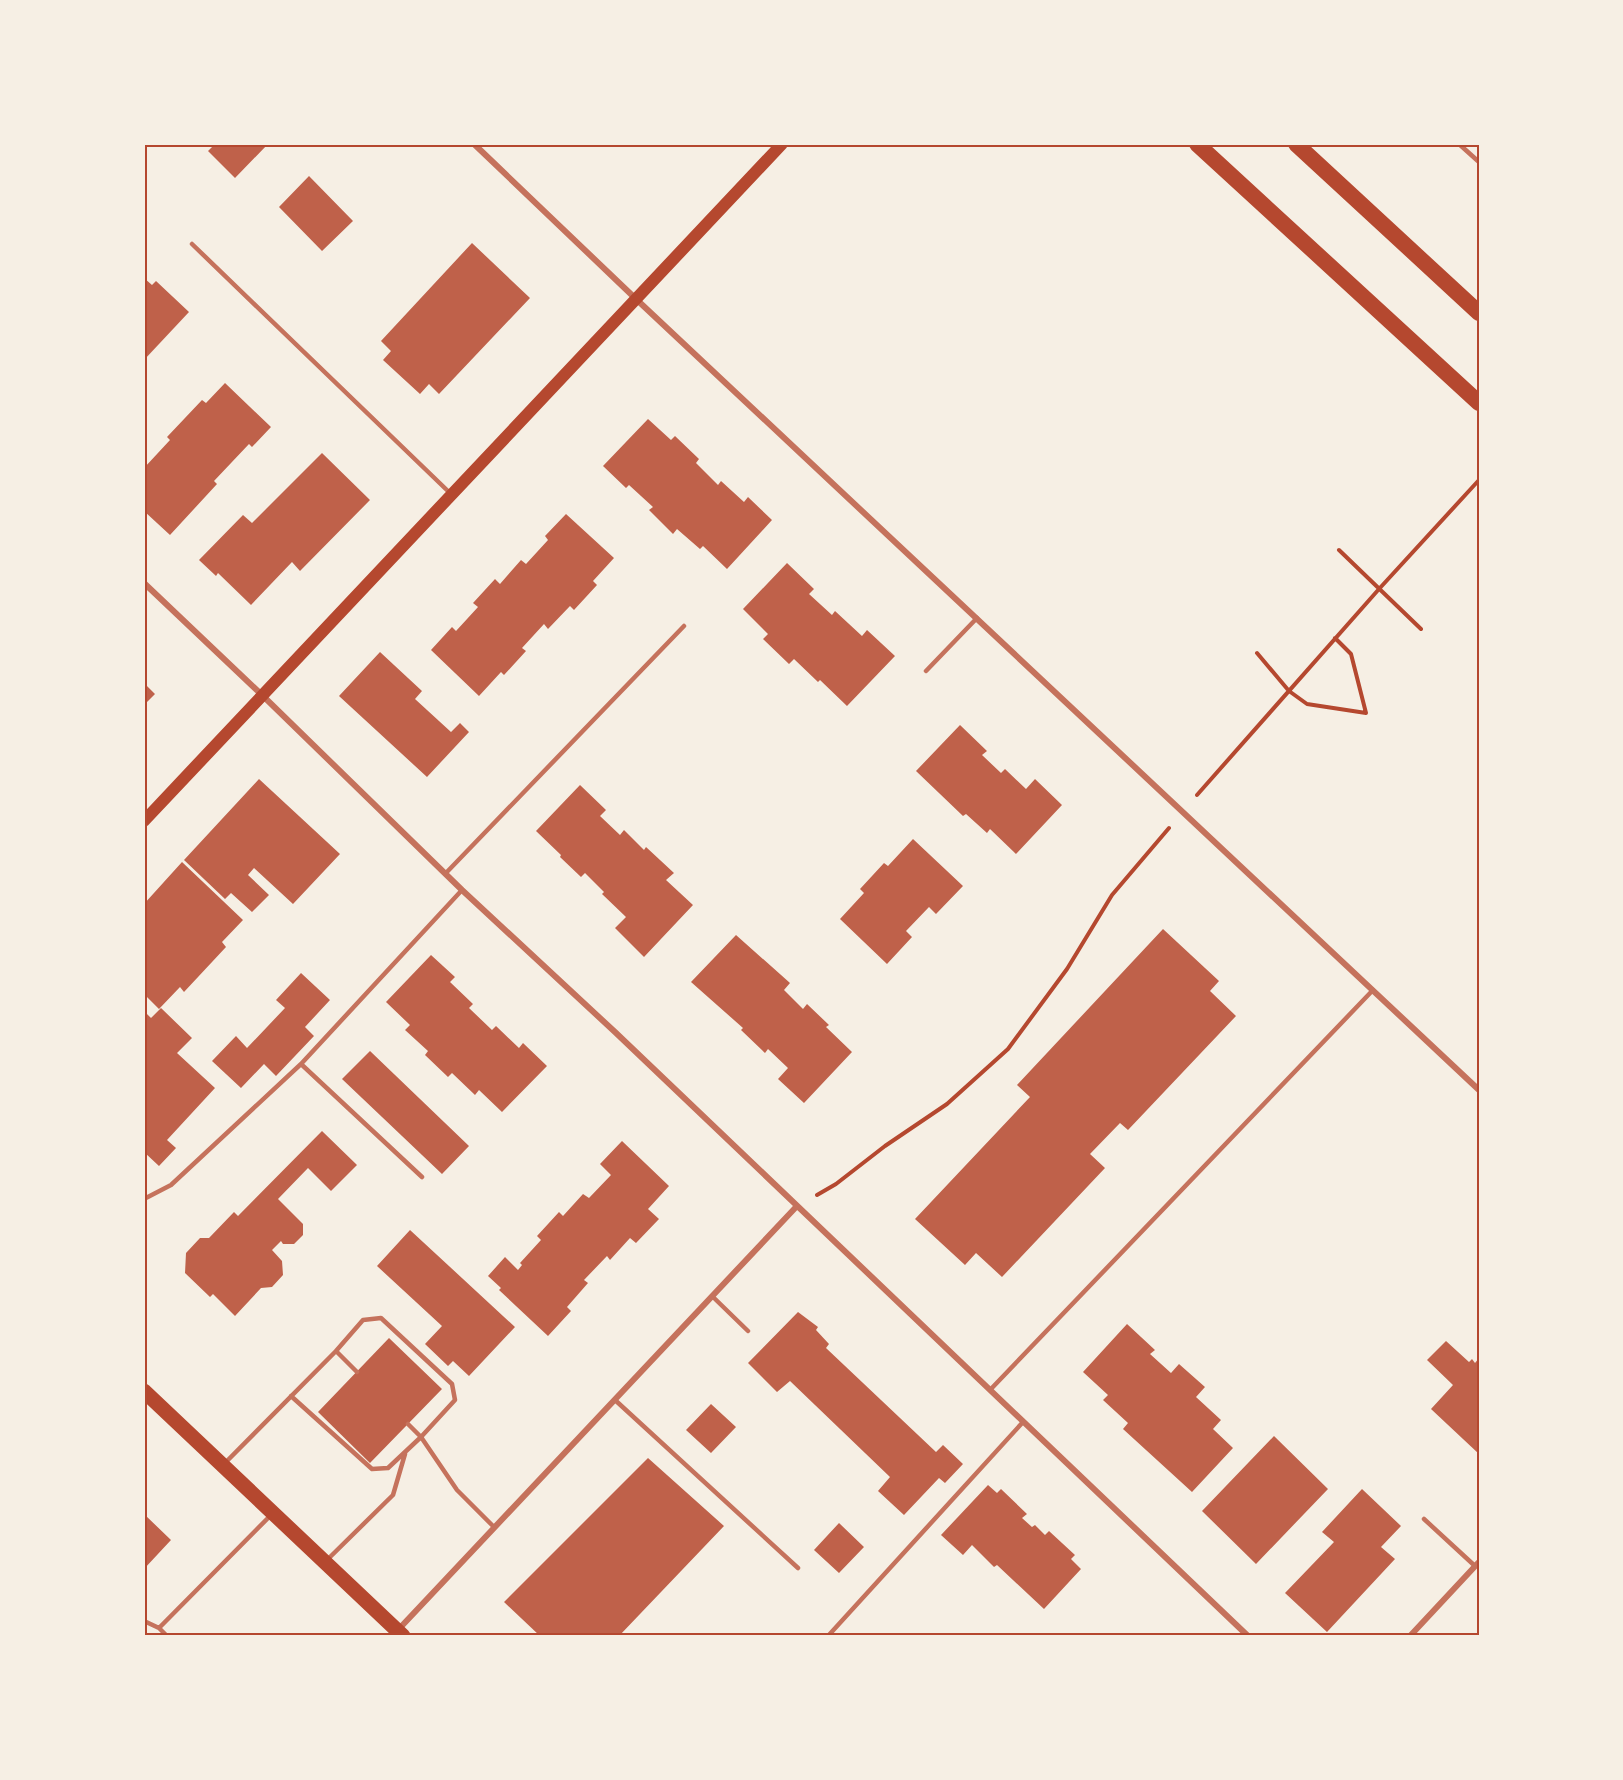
<svg xmlns="http://www.w3.org/2000/svg" width="1623" height="1780" font-family="'Space Grotesk',sans-serif">
	<rect width="100%" height="100%" fill="#f6efe4"/>
	<path fill="#bf614a" d="M215,144H268L235,178L208,151Z
		M309,176L353,221L322,251L279,207Z
		M472,243L530,298L439,394L429,384L420,394L383,360L391,351L381,341Z
		M144,278L152,285L156,281L189,312L144,360Z
		M225,383L271,427L252,447L249,444L214,481L217,484L170,535L144,511V468L170,440L167,437L202,400L206,403Z
		M648,419L671,440L675,436L699,459L696,463L718,485L721,481L744,502L748,497L772,520L727,569L703,546L700,549L677,529L673,534L649,510L653,507L629,485L626,488L603,466Z
		M322,453L370,500L300,571L292,562L251,605L218,573L216,576L199,560L243,515L252,523Z
		M566,514L614,558L593,581L597,585L574,610L570,606L548,629L544,624L522,648L526,651L504,675L501,672L479,696L431,650L452,627L456,631L478,607L473,603L495,579L500,584L521,560L526,564L548,540L545,536Z
		M787,563L814,589L809,594L832,615L835,611L862,636L867,630L895,656L847,706L820,680L818,682L794,659L789,664L763,639L768,634L743,609Z
		M380,652L422,691L415,699L451,732L460,723L469,732L427,777L339,696Z
		M144,683L155,694L144,705Z
		M960,725L987,751L982,755L1001,773L1005,769L1026,789L1035,779L1062,805L1016,854L990,829L987,833L966,814L963,816L916,771Z
		M259,779L340,854L293,904L254,868L248,875L269,895L252,912L231,893L225,899L184,860Z
		M580,785L606,810L600,816L620,835L624,830L644,850L646,847L674,873L666,880L693,905L644,957L615,928L626,917L602,894L604,892L585,873L581,877L560,857L561,855L536,831Z
		M913,839L963,886L936,914L929,907L906,931L912,937L887,964L840,919L864,893L860,889L884,863L888,866Z
		M182,862L243,920L222,942L226,947L184,992L180,987L159,1009L144,994V904Z
		M1163,929L1219,981L1210,991L1236,1016L1128,1130L1120,1123L1090,1154L1105,1168L1002,1277L976,1253L965,1265L915,1219L1030,1097L1017,1085Z
		M736,935L790,983L784,990L803,1009L807,1004L829,1025L826,1027L852,1052L804,1103L778,1079L788,1068L768,1049L765,1053L741,1030L743,1028L691,982Z
		M431,955L455,977L450,982L473,1004L469,1008L492,1030L496,1026L519,1048L523,1043L547,1066L502,1112L479,1090L475,1095L452,1073L448,1077L425,1055L428,1051L405,1030L410,1025L386,1002Z
		M301,973L330,1000L305,1027L314,1036L276,1076L264,1064L241,1088L212,1061L236,1036L247,1048L285,1008L276,1000Z
		M161,1008L192,1038L177,1053L215,1088L167,1140L176,1148L159,1166L144,1152V1011L151,1018Z
		M370,1051L469,1146L442,1174L342,1079Z
		M322,1131L357,1165L331,1191L308,1168L278,1199L303,1224V1235L294,1244H283L281,1241L272,1250L282,1261L283,1275L272,1287L261,1288L235,1316L213,1294L210,1297L185,1273L186,1253L200,1238H209L234,1212L238,1216Z
		M622,1141L669,1186L648,1209L659,1219L636,1243L630,1238L610,1260L607,1256L584,1280L588,1283L567,1307L571,1311L548,1336L499,1290L501,1288L488,1276L505,1257L518,1270L522,1265L520,1263L541,1240L537,1236L559,1212L563,1216L583,1194L589,1198L611,1175L600,1164Z
		M410,1230L515,1327L469,1376L453,1361L448,1366L425,1344L442,1326L377,1266Z
		M798,1312L818,1327L816,1330L829,1344L826,1348L936,1452L943,1445L963,1464L945,1483L939,1478L904,1515L878,1491L890,1477L790,1381L777,1392L748,1363Z
		M1127,1324L1155,1350L1150,1354L1171,1373L1179,1364L1205,1387L1196,1397L1221,1420L1213,1429L1233,1448L1192,1492L1123,1429L1128,1423L1103,1400L1108,1395L1083,1372Z
		M389,1338L442,1389L370,1463L318,1412Z
		M1446,1341L1469,1362L1472,1359L1475,1363L1479,1358V1454L1431,1409L1453,1385L1427,1360Z
		M711,1404L736,1427L711,1453L686,1430Z
		M1274,1436L1328,1489L1256,1564L1202,1511Z
		M648,1458L724,1526L619,1636H540L504,1602Z
		M988,1485L997,1493L1001,1489L1027,1514L1022,1518L1032,1527L1035,1525L1045,1535L1049,1531L1075,1555L1071,1559L1081,1569L1044,1609L997,1565L994,1567L972,1545L963,1555L941,1535Z
		M1362,1489L1401,1526L1381,1547L1395,1559L1327,1632L1285,1593L1334,1542L1322,1532Z
		M144,1514L171,1540L144,1569Z
		M839,1523L864,1547L839,1573L814,1550Z"/>
	<g fill="none" stroke-linecap="round" stroke-linejoin="round">
		<path stroke="#b5482f" stroke-width="4" d="M1339,550L1421,629
			M1257,653L1289,691L1307,704L1366,713L1351,654L1335,638
			M1197,795L1379,589L1479,480
			M817,1195L836,1184L885,1146L947,1104L1008,1049L1067,969L1112,895L1169,828"/>
		<path stroke="#c5725c" stroke-width="4.5" d="M1459,144L1479,162
			M192,244L451,494
			M926,671L977,618
			M445,874L684,626
			M422,1177L301,1064L462,890
			M144,1199L171,1185L301,1064
			M712,1296L748,1331
			M990,1390L1373,990
			M291,1396L372,1469L388,1468L421,1437L455,1400L452,1384L381,1318L363,1320L336,1351
			M615,1400L798,1568
			M408,1424L421,1437L457,1490L494,1527
			M225,1463L336,1351L357,1372
			M1424,1519L1475,1566
			M327,1560L393,1495L405,1454
			M144,1621L159,1628L167,1636
			M159,1628L271,1515
			M828,1636L1023,1422"/>
		<path stroke="#c5725c" stroke-width="6" d="M474,144L636,299L1479,1090
			M144,583L262,695L462,890L615,1032L1248,1636
			M397,1631L797,1206
			M1410,1636L1479,1562"/>
		<path stroke="#b5482f" stroke-width="12" d="M144,821L782,144"/>
		<path stroke="#b5482f" stroke-width="15" d="M144,1391L403,1636"/>
		<path stroke="#b5482f" stroke-width="16" d="M1197,144L1479,403
			M1296,144L1479,313"/>
	</g>
	<rect width="1623" height="1780" fill="none" stroke="#f6efe4" stroke-width="291"/>
	<rect x="146" y="146" width="1332" height="1488" fill="none" stroke="#b5482f" stroke-width="2"/>
</svg>
